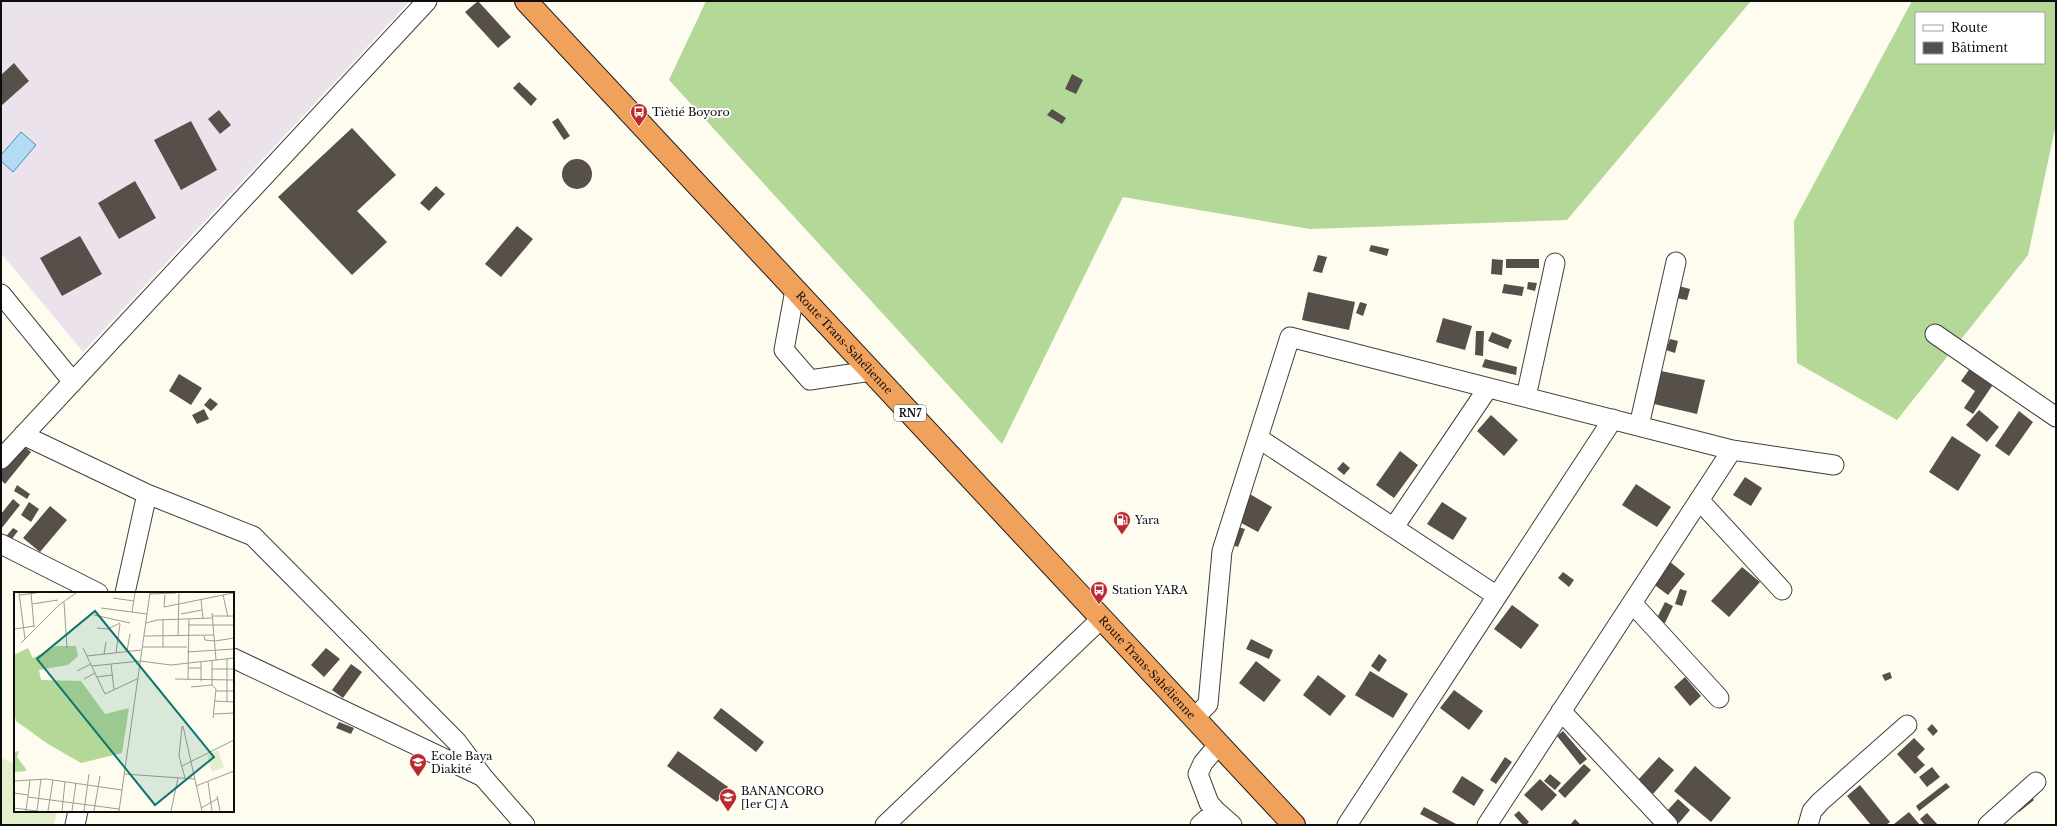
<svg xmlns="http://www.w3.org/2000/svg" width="2057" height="826" font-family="'Libre Baskerville',serif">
	<rect width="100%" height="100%" fill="#fefcee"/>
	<path fill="#ebe2ec" d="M1,1H410L83,352L1,253Z"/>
	<path fill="#b4d898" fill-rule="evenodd" d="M706,1H1751L1567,220L1310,229L1123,197L1002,444L669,80Z
		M1912,1H2056V124L2028,255L1897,420L1797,363L1794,221ZM1916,13H2044V63H1916Z"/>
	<path fill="#e2efca" d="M1,758L15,764V811H57L54,825H1Z"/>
	<path fill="#b4dbf4" stroke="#3d8fc9" d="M21,132L36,145L13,172L1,161V155Z"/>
	<path fill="#564f4a" d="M478,1L511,37L498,48L465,12Z
		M14,63L29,81L1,106V75Z
		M1072,74L1083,80L1076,94L1065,89Z
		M519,82L537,99L531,106L513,88Z
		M1052,109L1066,118L1062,124L1047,115Z
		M219,110L231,125L220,134L208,119Z
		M558,118L570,136L564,140L552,122Z
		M191,121L217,170L181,190L154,140Z
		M352,128L396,175L357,211L387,242L352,275L278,197Z
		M562 174a15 15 0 1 1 30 0a15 15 0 1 1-30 0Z
		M135,181L156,218L119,239L98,203Z
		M436,186L445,194L429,211L420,203Z
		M517,226L533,239L501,277L485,264Z
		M80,236L102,274L62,296L40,258Z
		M1371,245L1389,249L1387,256L1369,251Z
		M1318,255L1327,257L1322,273L1313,271Z
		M1492,259L1503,260L1502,275L1491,274Z
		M1506,259H1539V268H1506Z
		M1528,282L1537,283L1535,291L1527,289Z
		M1504,284L1524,287L1522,296L1502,293Z
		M1679,286L1690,289L1687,300L1676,298Z
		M1308,292L1355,302L1349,330L1302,320Z
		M1360,302L1367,304L1363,316L1356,313Z
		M1443,318L1472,326L1465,350L1436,342Z
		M1476,331H1484L1483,356L1475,355Z
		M1492,332L1512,340L1508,349L1488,341Z
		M1670,339L1678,341L1675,353L1666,350Z
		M1485,359L1517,367L1516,375L1482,367Z
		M1971,367L1994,383L1973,414L1964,408L1975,391L1961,381Z
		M1661,371L1705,380L1697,414L1654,404Z
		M179,374L202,388L191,405L169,391Z
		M210,398L218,404L211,411L204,405Z
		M204,409L209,419L197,424L192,415Z
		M1979,410L1999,427L1987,442L1966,425Z
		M2019,411L2033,422L2009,456L1995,446Z
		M1491,415L1518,440L1504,456L1477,431Z
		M1952,436L1981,455L1958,491L1929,472Z
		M19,442L31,452L5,484L1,480V464Z
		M1400,451L1418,465L1394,498L1376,485Z
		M1343,462L1350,468L1344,475L1337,469Z
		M1745,477L1762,488L1751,506L1733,495Z
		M1636,484L1671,507L1657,527L1622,505Z
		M17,485L30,494L27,499L14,491Z
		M1248,493L1272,507L1258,532L1234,519Z
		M13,499L20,505L1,529V514Z
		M29,502L39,509L31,522L21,515Z
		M1442,502L1467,518L1453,540L1427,524Z
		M50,506L67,520L40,552L23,538Z
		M1235,526L1245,529L1238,547L1228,543Z
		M13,528L18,531L8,544L3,540Z
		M1669,561L1685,574L1668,595L1652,583Z
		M1742,567L1760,582L1729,617L1711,601Z
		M1563,572L1574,580L1569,587L1558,578Z
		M1680,589L1687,591L1682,606L1675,604Z
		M1665,602L1673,606L1665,623L1656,620Z
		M1512,605L1539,625L1521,649L1494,629Z
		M1251,639L1273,650L1269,659L1246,649Z
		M326,648L340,659L324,677L311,665Z
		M1379,654L1387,660L1379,672L1371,666Z
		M1256,661L1281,680L1264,702L1239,683Z
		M351,664L362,672L343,698L332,690Z
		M1370,671L1408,694L1393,718L1355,695Z
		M1890,672L1892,678L1885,681L1882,675Z
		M1318,675L1346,696L1330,716L1303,695Z
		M1685,677L1701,696L1690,706L1674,687Z
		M1454,690L1483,711L1469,730L1440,708Z
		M721,708L764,742L756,752L713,718Z
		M339,722L354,728L351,734L336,728Z
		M1932,724L1938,731L1933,736L1927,729Z
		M1563,731L1587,759L1580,765L1557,736Z
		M1914,738L1925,749L1917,757L1925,765L1915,774L1897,754Z
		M678,751L728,787L717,802L667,766Z
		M1505,757L1512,762L1496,784L1490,780Z
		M1659,757L1674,770L1653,794L1638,780Z
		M1584,764L1591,770L1565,798L1558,791Z
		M1695,766L1731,798L1711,822L1674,791Z
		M1932,767L1940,777L1927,787L1919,777Z
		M1550,774L1561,783L1555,790L1544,781Z
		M1462,776L1484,790L1474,806L1452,792Z
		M1540,779L1557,795L1542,811L1524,795Z
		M1946,783L1950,787L1919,811L1916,806Z
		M1860,785L1890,822L1886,825H1871L1847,796Z
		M2027,792L2034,800L2019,812L2012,804Z
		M1678,799L1690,810L1679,823L1667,811Z
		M1424,807L1458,825H1441L1420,814Z
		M1519,811L1529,822L1526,825H1523L1514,815Z
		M1909,812L1920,825H1895L1894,824Z
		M1927,813L1938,825H1925L1920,819Z
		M1575,819L1581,825H1570Z"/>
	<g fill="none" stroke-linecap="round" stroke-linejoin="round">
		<defs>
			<path id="minor" d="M795,290L784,350L810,380L871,371
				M1,294L73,382
				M1935,334L2056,417
				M1526,397L1555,263
				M1639,426L1676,262
				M23,435L147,494L253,536L457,742L483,777L525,825
				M1258,438L1497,596
				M1,459L427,1
				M1699,500L1782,590
				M1394,527L1488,388
				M1,544L98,593
				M125,593L147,494
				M1632,603L1719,698
				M233,658L481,776
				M1561,711L1668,825
				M1194,718L1208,704L1222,551L1290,337L1732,450L1834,465
				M1216,811L1232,825
				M75,825L78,811
				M885,825L1101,619
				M1200,825L1216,811L1209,803L1198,774L1203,763L1219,744
				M1347,825L1613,419
				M1487,825L1732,450
				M1808,825L1812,811L1820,802L1907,725
				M1988,825L2036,782"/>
			<g id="highway">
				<path id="s1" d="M526,1L1294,825"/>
			</g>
		</defs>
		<use href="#minor" stroke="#404040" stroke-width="21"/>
		<use href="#highway" stroke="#1e1e1e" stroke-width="24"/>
		<use href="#minor" stroke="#fff" stroke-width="19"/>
		<use href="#highway" stroke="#f0a15b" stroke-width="22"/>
	</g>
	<defs>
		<symbol id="bus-pin" viewBox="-11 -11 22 30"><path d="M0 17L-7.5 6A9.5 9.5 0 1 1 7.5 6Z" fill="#b9292e" stroke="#fff"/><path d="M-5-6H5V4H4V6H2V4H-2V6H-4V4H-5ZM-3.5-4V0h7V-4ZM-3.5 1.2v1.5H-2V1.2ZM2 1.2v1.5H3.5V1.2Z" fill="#fff"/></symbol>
		<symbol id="fuel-pin" viewBox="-11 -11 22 30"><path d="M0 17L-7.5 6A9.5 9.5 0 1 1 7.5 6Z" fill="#b9292e" stroke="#fff"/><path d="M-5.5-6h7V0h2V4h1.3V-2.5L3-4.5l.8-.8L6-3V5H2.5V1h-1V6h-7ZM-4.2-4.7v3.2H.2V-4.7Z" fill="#fff"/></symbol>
		<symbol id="school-pin" viewBox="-11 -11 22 30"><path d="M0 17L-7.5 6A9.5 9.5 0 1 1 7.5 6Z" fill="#b9292e" stroke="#fff"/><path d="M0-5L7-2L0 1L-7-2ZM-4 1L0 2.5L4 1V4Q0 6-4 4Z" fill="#fff"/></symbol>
	</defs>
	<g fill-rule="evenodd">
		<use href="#bus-pin" x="629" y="102" width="20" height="27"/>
		<use href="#fuel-pin" x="1112" y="510" width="20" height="27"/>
		<use href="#bus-pin" x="1089" y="580" width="20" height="27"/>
		<use href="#school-pin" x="408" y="752" width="20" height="27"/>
		<use href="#school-pin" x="718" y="787" width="20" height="27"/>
	</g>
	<g text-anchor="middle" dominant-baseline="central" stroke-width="4" stroke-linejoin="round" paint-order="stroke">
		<rect fill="#fff" stroke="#565656" stroke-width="1" x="894" y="405" width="32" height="16" rx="3"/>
		<g font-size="10" font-weight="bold" fill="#0d0d0d">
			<text x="910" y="413">RN7</text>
		</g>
		<g font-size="11" fill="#0d0d0d" stroke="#fff" text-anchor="start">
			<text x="652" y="112">Tiètié Boyoro</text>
			<text x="1135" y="520">Yara</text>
			<text x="1112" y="590">Station YARA</text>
			<text x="431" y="756">Ecole Baya<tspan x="431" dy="13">Diakité</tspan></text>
			<text x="741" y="791">BANANCORO<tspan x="741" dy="13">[1er C] A</tspan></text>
		</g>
		<g font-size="11" fill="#0d0d0d" stroke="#fff">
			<text stroke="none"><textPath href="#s1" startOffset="467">Route Trans-Sahélienne</textPath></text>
			<text stroke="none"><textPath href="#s1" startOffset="911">Route Trans-Sahélienne</textPath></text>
		</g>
	</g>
	<g transform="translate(14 592)">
		<rect width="220" height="220" fill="#fefcee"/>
		<path d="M42,54H62L64,64L54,73L25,78L27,88L67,89L91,122L115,116L108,161L67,171L34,152L2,129L0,119V63L14,56L19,66ZM5,159L3,165L12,177V179L0,180V160Z" fill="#b4d898"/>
		<path d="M204,158L210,175L198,180L193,163Z" fill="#e2efca"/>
		<path fill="none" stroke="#9e9c94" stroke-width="1" d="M5,1L11,47M17,1L20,35M136,2L162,1M5,3L22,1M151,3L150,15L219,1M209,3L214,25M99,6L120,9M187,7L189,27M50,10L53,56M18,12L44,8M87,16L133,22M118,20L121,1M198,21L202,68M167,22L188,18M80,23L116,31M198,24H220M149,27V55M132,31L143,28L198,26M174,33H220M83,36L94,37L106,31M0,37L21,34M130,44L200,43M164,44L165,1M190,44L191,48L201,49L220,46M7,51L45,13L62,1M128,55H173M69,56L91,102L123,87M113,59L116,42M173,60L220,57M102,61L106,32M90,62L92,50M73,64L127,58M213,67V109M198,68V93M187,70V89M97,72L100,98M78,74L126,69L157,73L220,66M174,76H187M198,77H220M63,79L77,72M83,85L98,83M70,87L81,81M161,87L220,88M174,88L175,27M177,95L198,93L202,97L199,126M202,99H220M201,109L220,110M200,122L220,121M168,134L165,164L171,186M169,134L188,219M168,174L220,148M110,182L181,187M0,189L32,187L108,198M194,190L198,219M182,194L220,179M0,201L14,203M203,204L206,219M14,205L105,217M0,216L23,219M187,216L203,207M12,219L16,188M23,219L27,187M34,219L39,188M48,219L51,190M58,219L62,191M70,219L75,182M80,219L86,184M105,219L136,1M157,219L164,186"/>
		<path fill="#0f766e" fill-opacity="0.15" stroke="#0f766e" stroke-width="2" d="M81,19L200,165L141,213L23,67Z"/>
		<rect width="220" height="220" fill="none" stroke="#0d0d0d" stroke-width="2"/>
	</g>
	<rect width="2057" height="826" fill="none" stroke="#0d0d0d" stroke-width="4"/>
	<rect x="1915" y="12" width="130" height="52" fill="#ffffff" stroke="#9e9e9e"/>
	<rect x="1923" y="25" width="20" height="6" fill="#ffffff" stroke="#9e9e9e"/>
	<text x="1951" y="32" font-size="12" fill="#0d0d0d">Route</text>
	<rect x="1923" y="42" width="20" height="12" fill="#564f4a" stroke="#9e9e9e"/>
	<text x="1951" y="52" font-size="12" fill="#0d0d0d">Bâtiment</text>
</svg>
